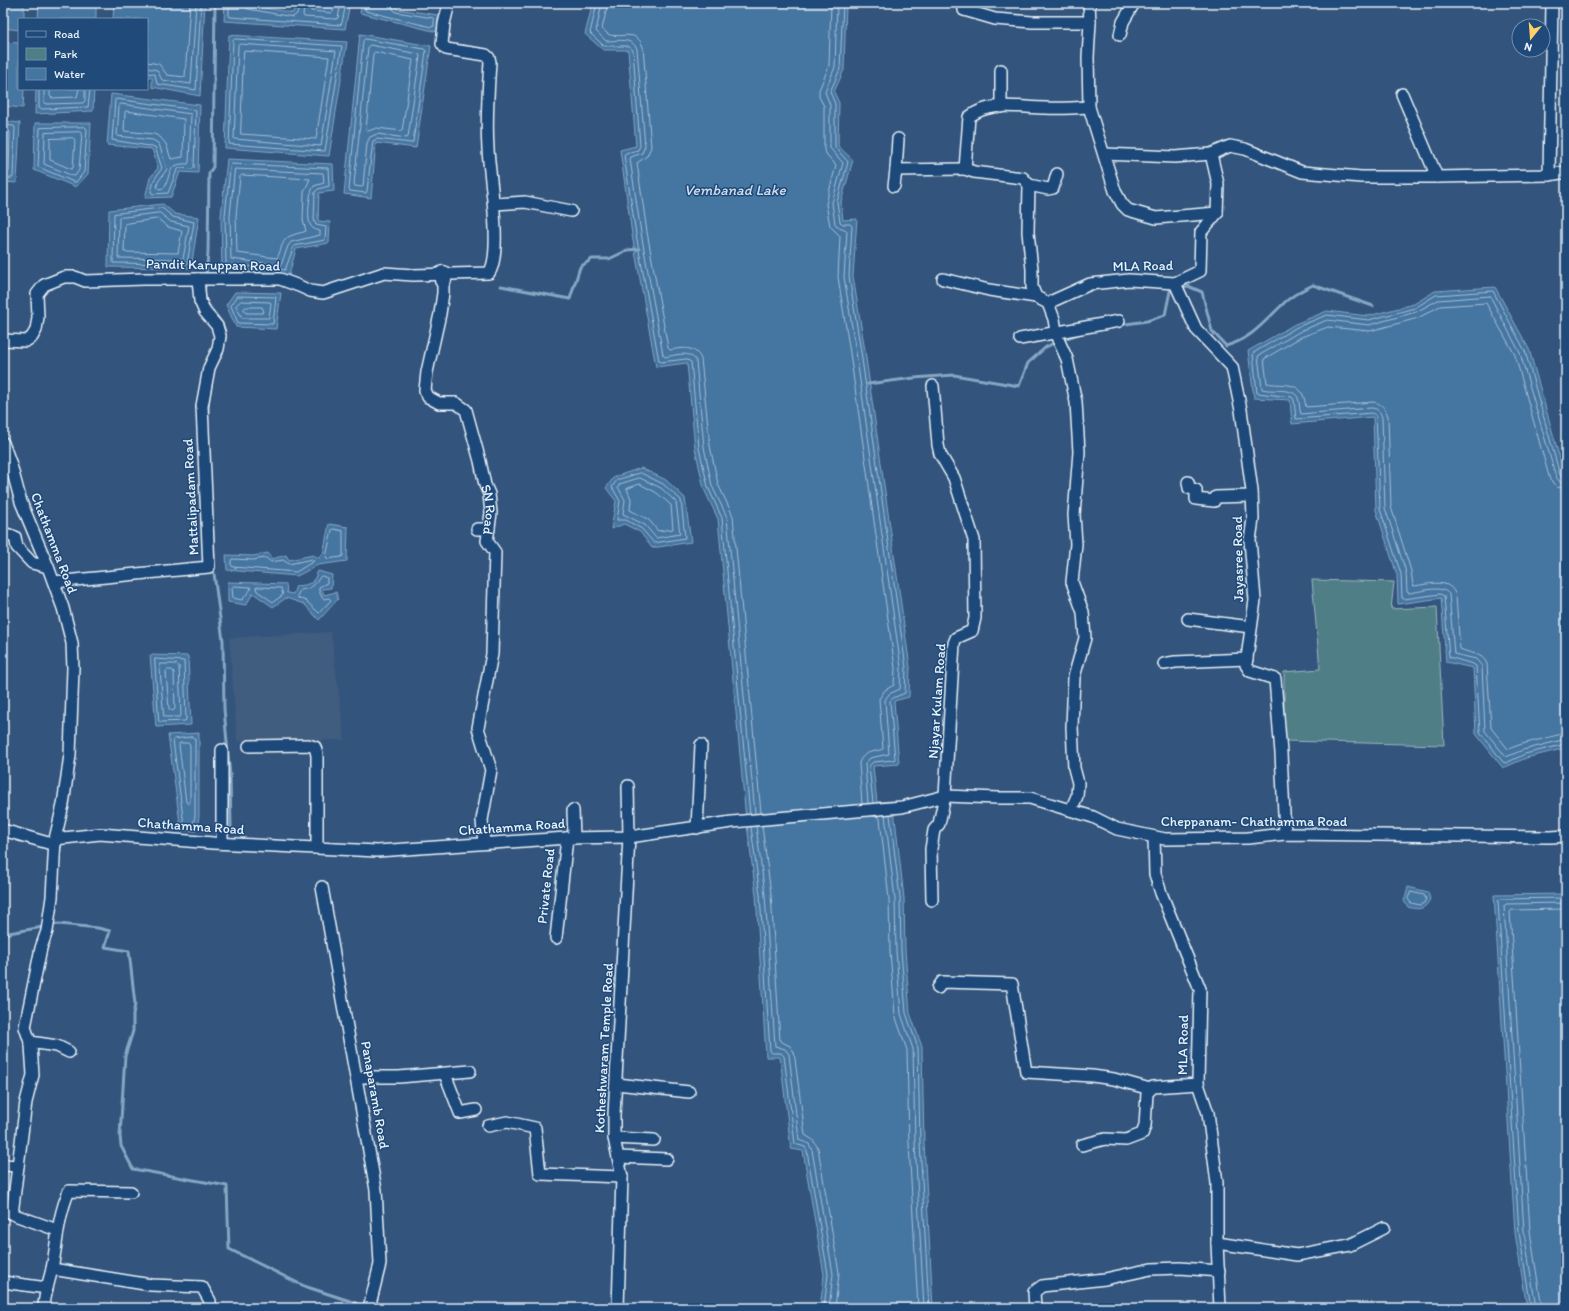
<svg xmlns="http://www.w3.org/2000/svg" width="1569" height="1311" font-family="Itim,sans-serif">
	<rect width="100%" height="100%" fill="#33547c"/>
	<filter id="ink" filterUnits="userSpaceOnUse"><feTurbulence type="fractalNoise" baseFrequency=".025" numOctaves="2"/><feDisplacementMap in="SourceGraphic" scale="8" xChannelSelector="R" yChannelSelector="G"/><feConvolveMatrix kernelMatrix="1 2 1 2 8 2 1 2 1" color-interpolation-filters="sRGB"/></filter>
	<g filter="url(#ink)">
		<path fill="#415c7e" d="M331,632L345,740L237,741L229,638Z"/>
		<path fill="#507e87" stroke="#9cb8c0" d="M1312,580L1394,582L1391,609L1437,607L1444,745L1284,741V672L1320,669Z"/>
		<path fill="#4575a1" stroke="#86a7c4" d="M3,3H24V19H19V30L3,28Z
			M39,3H96V19H38Z
			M114,3H205L200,96L152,87V77H147V19H113Z
			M225,3H239L293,13L296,3H350L345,29L224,21Z
			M362,3H397V9L438,15L437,32L360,13Z
			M593,3H846L844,70L834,92L839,103L838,146L853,160L841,202L843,220L857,219L853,276L865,351L910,667L909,697L894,701L899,764L873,766L877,802L893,801L904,898L905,950L910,1013L922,1047L924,1143L933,1308H820L824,1275L803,1151L791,1149L780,1057H766L756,895L745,809L718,519L704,489L695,448L687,363L656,367L632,235L620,150L636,146L628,50H603L585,34Z
			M360,34L431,46L416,148L376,143L371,198L344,194Z
			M229,35L347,42L329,156L225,148Z
			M3,42L19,43V89H24L23,108L3,106Z
			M36,89H94L93,111L35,114Z
			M111,94L200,105L198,173L180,172L171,197L145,198L150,178L158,168L152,149L107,145Z
			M3,121L20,123L17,183L3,182Z
			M35,123H91L88,174L76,187L34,170Z
			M227,159L333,164L334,191L319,193L318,221L330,222L329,243L296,249L289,275L222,268L221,216Z
			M163,204L175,214L199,217L191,268L108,267L109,210Z
			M1495,287L1529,349L1566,480V748L1526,758L1503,768L1476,734L1473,668L1446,662L1441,598L1398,604L1397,575L1376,510L1373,417L1292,424L1290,400L1254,398L1248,351L1295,324L1327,311L1368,316L1414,304L1435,291Z
			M235,292L281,293L276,329L236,327L226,305Z
			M641,468L666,480L685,498L691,542L652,548L640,532L624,524L611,529L616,501L606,488L614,477Z
			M329,524L348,527L347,561L318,565L297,576L227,570L226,555L253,556L268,553L272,559L286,555L289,560L313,555L319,558L323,554Z
			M318,571L332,575L331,588L322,589L324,595L336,592L338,599L319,620L304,604L286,598L273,607L253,593L246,605L228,602V582L286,584L287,593L293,594L296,586L305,585L313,582Z
			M150,655L188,656L191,725L156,727Z
			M199,733V817L196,831L181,830L168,735Z
			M1408,887L1428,892L1430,899C1425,910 1419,910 1408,907L1404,901Z
			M1566,894V1308H1527L1515,1233L1494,895Z"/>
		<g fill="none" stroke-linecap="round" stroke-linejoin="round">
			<path stroke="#a7bfd5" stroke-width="1" d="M229,3V15L230,17L340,25L342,23L346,3
				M245,3V7L248,9L293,17L297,14L300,3
				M305,3L303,15L304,17L336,19L338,18L341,3
				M311,3V11L331,13L333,12L335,3
				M366,3L365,9L366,11L431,27L434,26V19L433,18L396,12L393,9V3
				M597,3L590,33L604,46H628L633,50L640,146L638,150L626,153L624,155L636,234L659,361L661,362L686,359L691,362L699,448L708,487L722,518L750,814
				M602,3L596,31L606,41C617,41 632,37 637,49L645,146L642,153L631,157L630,159L641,233L663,355L665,357C676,355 690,350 696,361L704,447L712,486L727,517L755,813
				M608,3L602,29C605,31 607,34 610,35C623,38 637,29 643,47L651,147L647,156L637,163L647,232L668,348L670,350C682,348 695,345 701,359L710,446L718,484L733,516L761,813
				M831,3L829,66L819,90V97L824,106V150L827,155L836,165L826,204L830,226L840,236L838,277L850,353L895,668L894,685L885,690L879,699L883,749C873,753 864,750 859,763L862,804
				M837,3L835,67L825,92L830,105V148L843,163L832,203L835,224L839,228L847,231L844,277L856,352L901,668L900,689L889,694L885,700L889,754L870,758L865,764L868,803
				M843,3L840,69L830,92L835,104V147L848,162L837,202L840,222L843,224H850L852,226L849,276L861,352L906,668L905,693L893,698L890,701L895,759L893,760L873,762L869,766L873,803
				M235,39L342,46L325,151L229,144L233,41Z
				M365,39L424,49L426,51L413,142L411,143L377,139L373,141L367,191L366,193L350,191L349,189L363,41Z
				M240,44L336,51L321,146L234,139L238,46Z
				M370,45L419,54L420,56L408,137L406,138L377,134L370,137L367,143L363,186L361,187L355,186L354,184L368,47Z
				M244,51L329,57L316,139L241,134Z
				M375,52L413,60L402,131L377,128L368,131L366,130L373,54Z
				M147,62L159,64L167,75L185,77L190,3
				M147,68L157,70L162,80L191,84L196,3
				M147,73L155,74L157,84L196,90L201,3
				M39,89V108L41,109L88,107L90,89
				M44,89V103L46,104L83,103L85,101V89
				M50,89V96L52,98L77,97L79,89
				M116,99L196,110L194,168L193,169L180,168L177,170L168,193L153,194L151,192L154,180L162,168L155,147L112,140L115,100Z
				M121,104L191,114L189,162L188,164C166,163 172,174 164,188L159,189L157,187L158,182L167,169L159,144L153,140L117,136L119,106Z
				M126,111L184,119L183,157L171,159L166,144L160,137L154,134L124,131L125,113Z
				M3,125L14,126L15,128L13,177L12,178H3
				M85,127L87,129L84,172L76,182H74L38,167L40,128Z
				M3,130L9,131L10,133L9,171L7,173H3
				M80,132L82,134L79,170L75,176H73L44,164L45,133Z
				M73,138L75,140L73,168L71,169L50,160V139Z
				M231,164L328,168L329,186L318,189L315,192L314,220L316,225L326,227L325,240L294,246L285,270L226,264L225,216Z
				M235,169L323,173L324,183L314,186C309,191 307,218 310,224C312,229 316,230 320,231V235L291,242L288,246L281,265L231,259L230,216Z
				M242,175L310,179L304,192L303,220L306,231C302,233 297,233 293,235C281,238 282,250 277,258L237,253L236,216L240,177Z
				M162,208L173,217L194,222L187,264L113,263L114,214Z
				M160,213L171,222L189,226L183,259L118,258L119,218Z
				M158,219L168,227L182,231L178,253L124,252L125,224Z
				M238,296L276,297L273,324L238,323L231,306Z
				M241,301L270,302L271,303L269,318H242L236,306Z
				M246,307H262L264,312L262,313H246L244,309Z
				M641,473L663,484L681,500L685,538L654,543L642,529L626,520H617L620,501L612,487L617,480Z
				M640,478L661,488L676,502L680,534L656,538L645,525L623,514L625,500L618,487L620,484Z
				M1566,478L1562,477L1560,475L1525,351L1493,291L1436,295L1415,308L1369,320L1327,315L1297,327L1253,353L1257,393L1292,397L1294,400L1296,419L1372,413L1376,415L1380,509L1401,574L1402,598L1404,599L1440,594L1444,596L1449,657L1473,664L1476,666L1480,732L1503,762L1506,763L1525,754L1566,744
				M1566,483L1560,482L1556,477L1520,353L1490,296L1438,300L1416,312L1369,325L1327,320L1299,332L1258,356L1262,389C1271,392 1294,387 1298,398C1300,403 1299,409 1301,414L1371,408C1377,408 1381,412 1382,418L1385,508L1406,572L1407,592L1409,593C1420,592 1441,584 1449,594L1454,654L1476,659L1482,666L1485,731L1506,757L1523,750L1566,739
				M640,484L657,493L671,505L673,529L658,531L649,520L630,510L631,499L627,489Z
				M1566,489L1557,487L1550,480L1515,355L1486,303L1440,306L1418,318L1370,331L1328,327L1301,337L1264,359L1267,383C1279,386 1297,381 1303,395C1305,399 1305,404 1306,407L1373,402C1381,403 1386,408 1388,417L1391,507L1411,571L1413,585L1414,586C1429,584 1452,577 1456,597L1460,649C1470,654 1482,652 1487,664L1491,728L1508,749L1522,744L1566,733
				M334,529L343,531V556L341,557L328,559L326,557L332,530Z
				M266,558L271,562L283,560L289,564L312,559L314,561L296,572L233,567L231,565V561L232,559L253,560Z
				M322,576L327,578V583L319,587V591L323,599L329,598L331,600L319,613L306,601L298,598L297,596L300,590C310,589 315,586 320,577Z
				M234,586L250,587L251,589L242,600L233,598L232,588Z
				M258,587L281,588L283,595L273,602L257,591L256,588Z
				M155,659L184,661L186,720L185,721L161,722L159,721Z
				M160,664H177L179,666L181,715L180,717H166L164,716Z
				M168,670H172L174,672L175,709L173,711L169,709L166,672Z
				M193,737L195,739V816L193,825L191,826L184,825L173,740L175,739Z
				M180,743H188L190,745V802L189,804L186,802L179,745Z
				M885,815L895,899L896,951L901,1014L913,1049L915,1143L924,1308
				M890,815L900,898L901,951L906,1013L918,1048L920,1143L929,1308
				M872,816L879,817L880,819L889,899L890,951L895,1015L907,1050L909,1144L918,1308
				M756,826L765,895L775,1046L785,1049L789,1054L799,1140L809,1144L812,1150L833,1274L829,1308
				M762,826L771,894L780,1041L790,1046L794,1052L805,1135L813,1140L818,1148L839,1273L835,1308
				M751,827L760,895L770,1051L772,1053H781L784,1056L795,1144L805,1147L807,1151L828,1274L824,1308
				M1411,892L1424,895L1426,899L1424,903L1420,905L1411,903L1408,899Z
				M1531,1308L1519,1232L1498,901L1500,899L1566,898
				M1536,1308L1524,1232L1504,906L1506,904L1566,903
				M1542,1308L1530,1231L1510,912L1512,910L1566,909"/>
			<path stroke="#86a7c4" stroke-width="3" d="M206,276L208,253L209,173L213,167L215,3
				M206,281C205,287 203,295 206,300C212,314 228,323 225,339
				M501,286L570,299L580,267L592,259H609L628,250L639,249
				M1180,288L1188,286L1202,292L1212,331L1226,346C1251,339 1263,323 1281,306C1289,297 1302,290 1313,285L1373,306
				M1119,325L1147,321L1165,315L1170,291L1175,290
				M1061,340L1081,333
				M868,384L914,378L954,375L1019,386L1028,363L1046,347L1056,342
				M208,414L209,394
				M212,516L213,544
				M213,566L223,641L224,709L230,776L231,827
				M53,925L59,924L98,928L110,931L105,947L129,951L135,1004L133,1015V1031L125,1056L120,1136L121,1146L133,1169L227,1186L229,1249L304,1286L356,1303L355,1308
				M3,934L43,927"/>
			<defs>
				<g id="street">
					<path d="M963,3L964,10L995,19L1032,22H1090"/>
					<path d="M1089,3L1090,22L1088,57L1089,107L1115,191L1122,204L1128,210L1156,218L1217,213"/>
					<path d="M1120,35L1123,22L1134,3"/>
					<path d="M1402,94L1437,177"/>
					<path d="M1001,107V70"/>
					<path d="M898,139L896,170L965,169"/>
					<path d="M1104,154L1175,157L1211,154L1230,146L1245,149L1302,172L1361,177H1437L1549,175L1566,172"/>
					<path d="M1549,175L1552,3"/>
					<path d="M1029,185L1048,189L1053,188L1057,174"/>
					<path d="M894,186L896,170"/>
					<path d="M494,204L525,202L571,211"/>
					<path d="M943,279L989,290L1036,297"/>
					<path id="s1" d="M443,280V293L440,314L427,372L425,390L428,397L439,403H456L466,410L480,461L485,485L489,494L491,513L487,541L495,552L492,654L478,728L491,770L482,820L484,843"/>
					<path d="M1175,283L1196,329L1232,367L1241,410L1252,491L1253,519L1250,540L1255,600L1246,665L1250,671L1275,679L1281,753L1285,834"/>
					<path d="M1048,303L1036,297L1032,287V269L1028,232L1029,185L1023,178L974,172L965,169L969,117C991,100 1020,108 1045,108C1060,109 1075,108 1089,107"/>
					<path d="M1020,339L1119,321"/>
					<path d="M3,340L26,341L32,337L36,330L38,317L37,294L44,285L64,277H75L85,281L144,279H280L299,286L310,291L323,293L384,273L413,275L489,273C503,254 489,174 488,149C486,120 488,91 490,62L489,58L486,55L446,49L442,44L444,24L449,3"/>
					<path d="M3,443L11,465L21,502L48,567L63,608L72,643L73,668L70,755L63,805L55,839L100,834L213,843L377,851L567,838L629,837L732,822L902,807L945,796L998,798H1030L1093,817L1117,829L1165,839L1248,838L1285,834L1551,837L1566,836"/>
					<path d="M1188,482L1189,488L1196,490V499L1214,501L1216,497L1252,496"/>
					<path d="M477,529H489"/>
					<path d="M3,533L15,537L17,547L32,563L48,567"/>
					<path d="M54,582L209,567L202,406L209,368L218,349L220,336L217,326L205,312L200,301L198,279"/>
					<path d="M1188,619L1251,627"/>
					<path d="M1164,664L1175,662L1247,659"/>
					<path d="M249,746L308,745L315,747L317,755V848"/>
					<path d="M222,750V843"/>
					<path d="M573,810L574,838"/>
					<path d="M1071,810L1077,796L1078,783L1074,768L1072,727L1074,677L1085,638L1083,612L1072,582L1076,544L1074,515L1079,452L1076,402L1067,359L1057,337L1054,319L1048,303L1090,284L1129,280L1175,283L1200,271L1201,232L1217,213L1218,184L1211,154"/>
					<path d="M697,828L701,745"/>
					<path d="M3,830L55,845"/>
					<path d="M1154,837L1155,874L1161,893L1200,989L1198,1084L1208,1113L1217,1183V1243L1220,1308"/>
					<path d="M55,839L52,897L47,931L41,948L25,1027L31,1045L33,1075L26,1102L12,1214L57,1230"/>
					<path d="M322,887L376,1190L380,1264L369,1308"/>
					<path d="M932,900L931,849L934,830L939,824L945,796L954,643L956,638L972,631L975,618L974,540L954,478L940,454L938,445L933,386"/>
					<path d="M556,938L567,838"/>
					<path d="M938,988L942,982L1012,984L1026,1072L1092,1076L1114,1079L1150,1089"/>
					<path d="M30,1042L57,1046L69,1052"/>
					<path d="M445,1074L460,1113L476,1110"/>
					<path d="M356,1077H399L470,1071"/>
					<path d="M617,1084L689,1092"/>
					<path d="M488,1126L507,1122L535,1128L540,1174L622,1177"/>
					<path d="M614,1138L654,1140"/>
					<path d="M1082,1145L1105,1139L1126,1140L1142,1134L1145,1126L1147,1093L1153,1087L1198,1084"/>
					<path d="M618,1157L667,1159"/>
					<path d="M3,1165L18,1166"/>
					<path d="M1217,1243L1297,1255L1350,1245L1384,1228"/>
					<path d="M52,1269L151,1285L202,1287L210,1301V1308"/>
					<path d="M3,1282L47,1288"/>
					<path d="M44,1308C44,1294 49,1282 52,1269C57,1242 58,1216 69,1191L131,1192"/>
					<path d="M618,1308L622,1177L614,1138V1115L629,837L628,786"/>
					<path d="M1035,1308L1034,1292L1042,1286L1105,1279L1151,1269L1180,1268L1219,1271"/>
				</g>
				<path id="secondary" d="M443,274V280"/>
			</defs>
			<use href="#street" stroke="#e8f1f8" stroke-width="14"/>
			<use href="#secondary" stroke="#e8f1f8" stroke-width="19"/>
			<use href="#street" stroke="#1f4a7a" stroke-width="11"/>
			<use href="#secondary" stroke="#1f4a7a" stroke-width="16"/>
		</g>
	</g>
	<g text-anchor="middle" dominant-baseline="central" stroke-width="3" stroke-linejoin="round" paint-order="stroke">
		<g font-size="14" fill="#e8f1f8" stroke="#1f4a7a">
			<text transform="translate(213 265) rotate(1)">Pandit Karuppan Road</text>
			<text transform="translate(1143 266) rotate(-1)">MLA Road</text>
			<text transform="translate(191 497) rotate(-93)">Mattalipadam Road</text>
			<text stroke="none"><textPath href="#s1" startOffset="264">SN Road</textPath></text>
			<text transform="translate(54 543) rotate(69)">Chathamma Road</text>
			<text transform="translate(1238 559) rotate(-91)">Jayasree Road</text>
			<text transform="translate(937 701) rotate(-86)">Njayar Kulam Road</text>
			<text x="1254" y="821">Cheppanam- Chathamma Road</text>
			<text transform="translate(191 826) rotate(4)">Chathamma Road</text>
			<text transform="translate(512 827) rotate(-4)">Chathamma Road</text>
			<text transform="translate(546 886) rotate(-84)">Private Road</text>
			<text transform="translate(1183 1045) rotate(-89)">MLA Road</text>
			<text transform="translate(604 1048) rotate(-87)">Kotheshwaram Temple Road</text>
			<text transform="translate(375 1095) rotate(80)">Panaparamb Road</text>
		</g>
		<g font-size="15" font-style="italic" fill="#d0deeb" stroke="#1f4a7a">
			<text x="735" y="190">Vembanad Lake</text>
		</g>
	</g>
	<rect width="1569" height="1311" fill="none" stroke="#1f4a7a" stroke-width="16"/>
	<rect x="8" y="8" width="1553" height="1295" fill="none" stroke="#e8f1f8" stroke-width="1.5" filter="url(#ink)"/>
	<rect x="18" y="18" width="130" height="72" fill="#1f4a7a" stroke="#6f8dac"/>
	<rect x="26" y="31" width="20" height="6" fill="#1f4a7a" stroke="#6f8dac"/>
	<text x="54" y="38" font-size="12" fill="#e8f1f8">Road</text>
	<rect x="26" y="48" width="20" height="12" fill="#507e87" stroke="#6f8dac"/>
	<text x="54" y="58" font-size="12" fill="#e8f1f8">Park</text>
	<rect x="26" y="68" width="20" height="12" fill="#4575a1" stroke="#6f8dac"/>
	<text x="54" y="78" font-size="12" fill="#e8f1f8">Water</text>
	<g transform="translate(1531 38) rotate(197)"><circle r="19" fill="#1f4a7a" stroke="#6f8dac"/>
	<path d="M0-3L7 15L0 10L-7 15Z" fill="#ffd166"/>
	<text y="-6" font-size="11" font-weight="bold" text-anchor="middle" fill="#e8f1f8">N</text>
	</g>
</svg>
